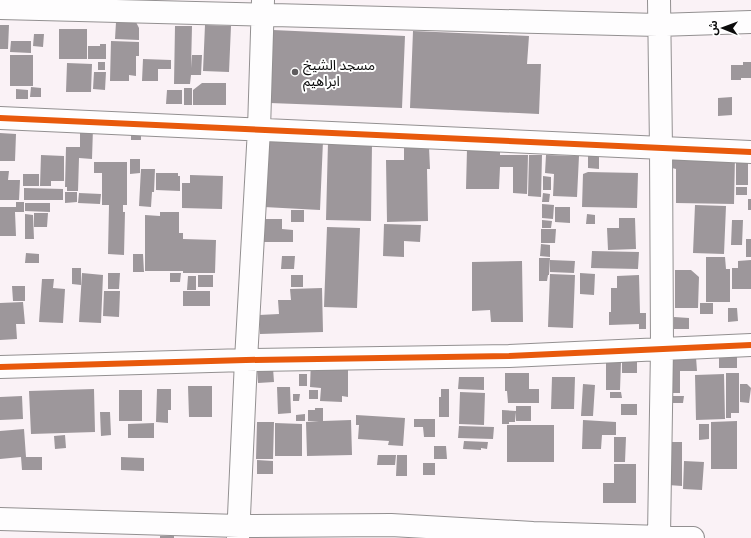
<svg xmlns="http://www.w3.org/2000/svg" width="751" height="538" font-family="'PT Serif','Noto Sans Arabic',serif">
	<rect width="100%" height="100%" fill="#faf2f6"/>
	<path fill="#9d979b" d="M116,22H136L139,28V40L115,39Z
		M0,25H9L8,49H0Z
		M205,25L231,26L229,72L203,71Z
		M175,26H192L191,68L192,55H202L201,75H191L190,84H174Z
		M59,29H87V59H59Z
		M273,30L405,36L402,108L270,103Z
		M413,31L529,36L527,64H541L539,114L410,108Z
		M34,34H44L43,47L33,46Z
		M11,41H31V53L10,52Z
		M111,41L139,42V56H136V76L129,75V81H110Z
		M100,44H106V59H88V46H100Z
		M10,55H33V86H10Z
		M143,59L171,60V69H158V81H142Z
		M98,62H105V70H98Z
		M743,62H751V78H741V80H731V65H743Z
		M67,63L92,64L91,92H66Z
		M94,72H106L105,90L93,89Z
		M202,83H226V105H193V90Z
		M31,87L41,88V97H30Z
		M184,88H192V105H184Z
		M16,89L28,90V99H16Z
		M167,90H182V104H166Z
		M732,97V115L718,116V98Z
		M80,127L93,128L92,159L79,158L78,191H67V187H65L66,147H80Z
		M131,129H141V140H131Z
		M0,133L16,134L15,161H0Z
		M266,139L323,141L320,210L264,207Z
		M328,142L372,143L371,221L326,220Z
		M429,147L430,169H427L428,221L387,222L386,160H404V148Z
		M467,149L500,150V155H528L527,194L513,193V167H500L499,189H466Z
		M588,149L599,150V169L588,168Z
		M41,155L64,156V181H51V186H40Z
		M529,155H542L541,197L528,196Z
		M546,155L579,156L577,197L553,196L554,174L545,173Z
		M672,155L735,156L734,204L676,203V169L672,168Z
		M736,155L748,156V185H736Z
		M130,159H140V173L130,174Z
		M94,162H127V205H123V212H125L124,255L108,254L109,205H102V173H94Z
		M141,169H155L154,192H152L151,207L139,206Z
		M0,171H9L8,180H20L19,200H0Z
		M588,172L638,173L637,208L582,207L583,174Z
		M156,173H178V176H180V191L156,190Z
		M23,174H39V186H23Z
		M190,175L223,176L222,209L182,208V183H190Z
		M543,176L551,177V190H543Z
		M736,187H747V195H736Z
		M24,188L63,189V200H24Z
		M65,192H77V202L65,203Z
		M79,193L101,194L100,204L78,203Z
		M543,193L550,194L549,202H542Z
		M748,199H751V210H748Z
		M16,202H24V212H15L16,236H0V207H16Z
		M25,203H50V212L25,211Z
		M542,204L554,205L553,219L542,218Z
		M695,205L726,206L724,254L693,253Z
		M555,207H570V223L555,222Z
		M291,210H304V222H291Z
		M160,212H179V233H183V239L216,240L215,273H183V271H145V215L160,216Z
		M34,213H48L47,227H34Z
		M25,214L33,215L34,239H25Z
		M587,214L595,215V224H586Z
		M619,218H635L636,249L608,250L607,228H619Z
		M262,219H282V229L293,230V242H261Z
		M542,220L552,221L551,228H542Z
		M732,220H743L742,245H731Z
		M384,224L421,225L420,242L404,241V257L383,256Z
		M327,227L360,228L357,308L324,307Z
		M541,229H556L555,243H541Z
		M746,239H751V257H746Z
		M541,244L550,245V257L540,256Z
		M592,251L639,252L638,269L591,268Z
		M26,253L39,254V263H25Z
		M133,254H143L144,272H133Z
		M282,256H295L294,269H281Z
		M706,257H725L726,269H730V302H706Z
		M539,258H550L549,275H548L547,281H539Z
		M550,260L575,261L574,273L550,272Z
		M751,260V289H732V268H738V261Z
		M522,261L523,322H491L490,310L472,311V262Z
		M72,268H81V285L72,284Z
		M675,270H691L699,277L698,308H675Z
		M82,273L103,275L101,323L79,322Z
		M108,273H120L119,289H108Z
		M170,273H181L180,282H170Z
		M580,273L595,274L594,295L580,294Z
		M550,274L575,275L573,328L548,327Z
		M198,275H213V287H198Z
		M291,275H303V287H291Z
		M639,275L640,313H646V329H639V324L609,325V312H611V288H617V276Z
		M188,276H196V290H187Z
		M42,279H54L53,288L65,289L63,323L39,322Z
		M12,286H25V301H13Z
		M322,288L323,332L260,334L259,315L279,314L278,300H291L290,289Z
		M104,291H120L119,317L103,316Z
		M183,291H210V306H183Z
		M23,302L25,324H16L17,339L0,340V303Z
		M700,303H713V314H700Z
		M728,308H737L738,321L728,322Z
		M674,317L689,318V329H674Z
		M719,356L737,357V368H719Z
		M668,357H696L697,371H680V393H668Z
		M311,359L348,360V397L342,396V402L320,401L321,388L310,387Z
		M622,360H637V373H622Z
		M606,362H621L620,390H606Z
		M273,368L274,382L258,383L257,369Z
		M505,373H529V389H539V403H508L507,391H505Z
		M726,373H739V413H731V418H726Z
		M299,374H307V386H299Z
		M724,374L725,419L696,420L695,375Z
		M459,377H484V390L458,389Z
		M552,377H575L574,409H551Z
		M583,384L595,385L593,416H581Z
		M740,384H747L751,388L749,403L740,402Z
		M188,386H212V417H189Z
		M277,387H290L291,413L278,414Z
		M94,389L95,432L31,434L29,391Z
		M157,389H171V410H168V423L156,422Z
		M441,389H449V417H439V397H441Z
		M119,390H142V421H119Z
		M309,390H318V399H309Z
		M460,392L485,393L484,425L459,424Z
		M610,392H621L622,398H610Z
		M293,394H300L299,401H293Z
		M22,396L23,419L0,420V397Z
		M667,396H684L683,403H667Z
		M621,404H637V415H621Z
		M516,406H531V421H516L515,412V422H509V424H502V410L516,411Z
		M315,408H323V421L351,420L352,455L307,456L306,422L319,421H308V410H315Z
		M100,412H110L111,435L101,436Z
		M305,414V421H296V415Z
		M356,415L405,418L403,446L388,445L389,441L358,439L359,425H356Z
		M414,419H435V437H424L423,427H414Z
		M583,420L616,422V435H602L601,449H582Z
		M737,421V469H711V422Z
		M257,422H274L273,459H256Z
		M154,423V438H128V424Z
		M275,423L302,424V456H275Z
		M699,424H709V439L699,440Z
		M507,425H554V462H507Z
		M459,426L494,427L493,439L458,438Z
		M24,429L26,457H42V470H22L21,457L0,459V431Z
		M65,435L66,448L55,449L54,436Z
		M614,437H626L625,462H614Z
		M464,441L488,442L487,449L481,448V450L463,449Z
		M668,442H682V486L668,485Z
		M434,446H446L447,459H434Z
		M378,455H396L395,465H377Z
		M397,455H407V476H396Z
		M121,457L144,458V471L121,470Z
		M257,460L273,461V474H257Z
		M684,461L704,462L702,490L683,489Z
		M423,463H435V475H423Z
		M614,464H636V503H603V483H614Z
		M160,536H174V538H160Z"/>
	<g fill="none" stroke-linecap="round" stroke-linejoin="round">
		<defs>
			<path id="minor" d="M659,0L661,148L662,348L659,536
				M0,8L658,25L751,22
				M0,118L751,152
				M0,367L246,360L509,356L751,345
				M0,519L239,526L391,525L533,533L693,538
				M238,538L246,360L259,129L263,0"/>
		</defs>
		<use href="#minor" stroke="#939091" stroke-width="24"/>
		<use href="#minor" stroke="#fefdfe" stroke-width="22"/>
		<defs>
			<path id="cycleway" d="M0,118L751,152
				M0,367L246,360L509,356L751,345"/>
		</defs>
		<use href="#cycleway" stroke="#fff" stroke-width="8"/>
		<use href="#cycleway" stroke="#e8590c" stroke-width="6"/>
	</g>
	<circle fill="#5f5c5e" stroke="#fff" stroke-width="1.5" cx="295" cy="72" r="4"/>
	<g text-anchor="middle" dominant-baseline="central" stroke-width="4" stroke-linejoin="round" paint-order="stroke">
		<g font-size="14" fill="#0c0c0c" stroke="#fff" text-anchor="start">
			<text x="303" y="64">مسجد الشيخ<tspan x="303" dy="16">ابراهيم</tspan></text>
		</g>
	</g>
	<g transform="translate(723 28) rotate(271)" stroke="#ffffff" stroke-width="3" paint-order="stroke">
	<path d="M0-3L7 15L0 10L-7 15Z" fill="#0c0c0c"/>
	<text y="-6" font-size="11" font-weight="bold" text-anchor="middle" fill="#0c0c0c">ش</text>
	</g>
</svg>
